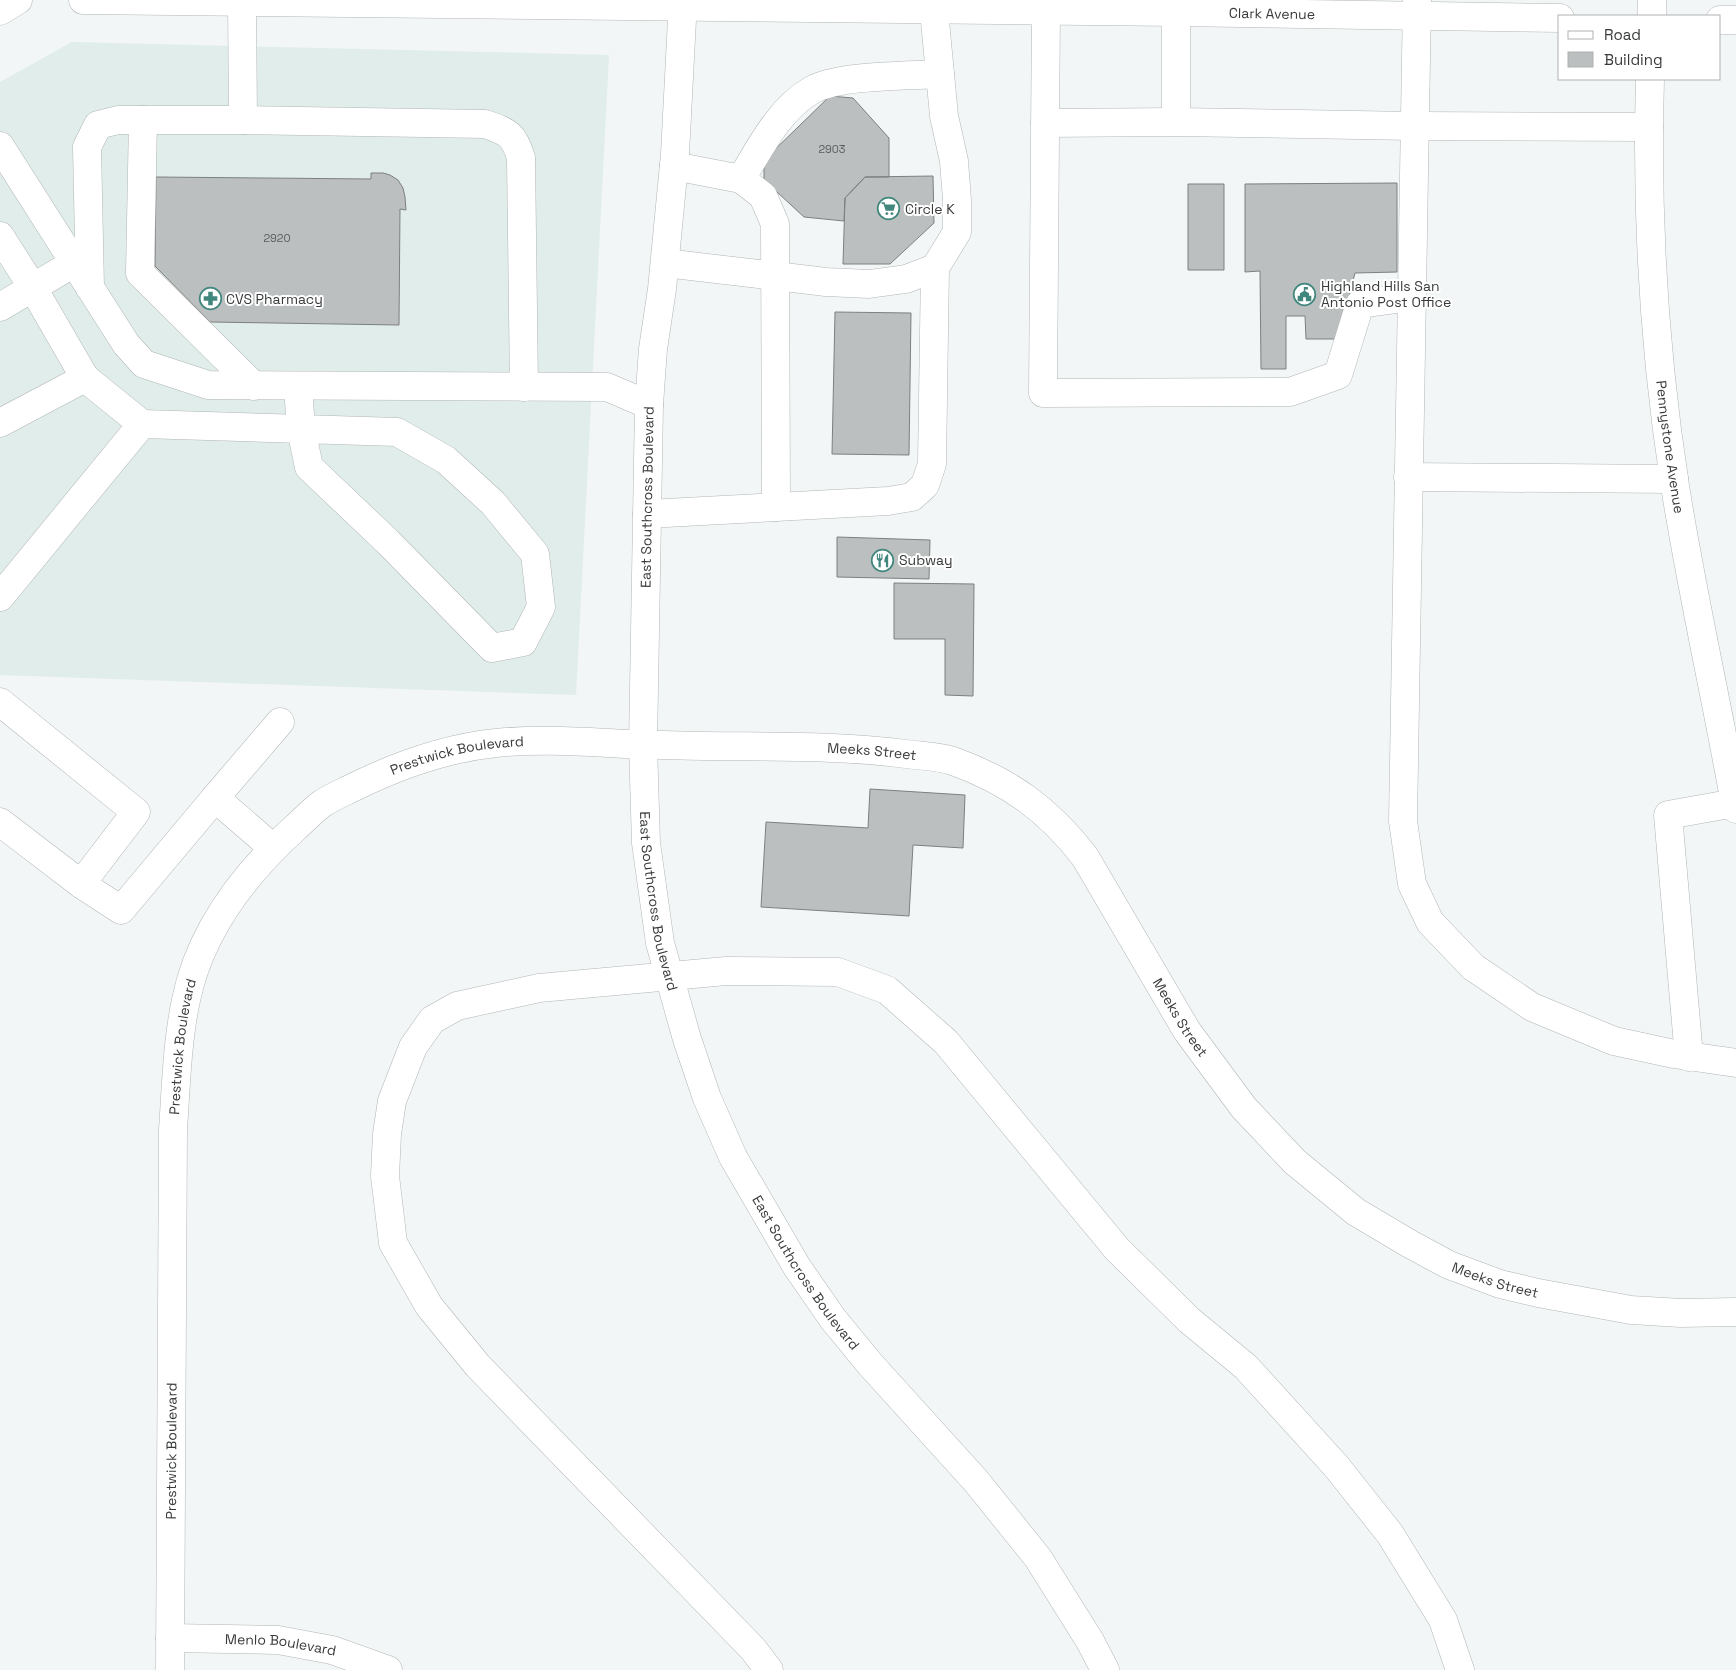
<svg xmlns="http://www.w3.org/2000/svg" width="1736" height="1670" font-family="'Space Grotesk',sans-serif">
	<rect width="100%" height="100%" fill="#f2f6f6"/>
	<path fill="#e0edeb" d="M72,42L609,55L576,695L0,675V82Z"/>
	<path fill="#bbbfbf" stroke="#7c807f" d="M830,96L853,98L889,138V177H865L845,198L844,221L804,217L764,180V160Z
		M371,173H383L390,175L398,180L403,188L405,197L406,210L400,209L399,325L210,322L155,266L156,177L371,179Z
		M933,176L934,223L890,264H843L845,198L865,177Z
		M1397,183V272L1355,273L1338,339H1306L1305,316H1286V369H1261L1260,271L1245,272V184Z
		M1188,184H1224V270H1188Z
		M835,312L911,313L909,455L832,454Z
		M837,537L930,540L929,579L837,577Z
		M894,583L974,584L973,696L945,695V639H894Z
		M870,789L965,795L963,848L913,845L909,916L761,907L766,822L868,828Z"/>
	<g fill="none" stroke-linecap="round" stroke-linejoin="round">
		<defs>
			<g id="minor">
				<path id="s1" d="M83,0L1176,12L1560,18"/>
				<path d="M1417,0L1403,821L1412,884L1430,922L1473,967L1532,1007L1614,1041L1674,1054L1736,1063"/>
				<path d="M1046,10L1043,393L1290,392L1338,375L1360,304L1411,297"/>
				<path d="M1652,16V0"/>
				<path d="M1720,20H1736"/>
				<path id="s2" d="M1650,79C1646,215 1654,351 1675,486C1692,594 1717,701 1736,809"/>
				<path d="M143,120L140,273L254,386"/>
				<path d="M243,120L485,124C508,132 514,134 521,158L524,387"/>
				<path d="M1176,122V0"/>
				<path d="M1045,123L1176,122L1414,126L1649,127"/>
				<path d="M0,146L126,344L144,364L208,385L607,387L649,405"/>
				<path d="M674,166L741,179L763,196L775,224L776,507"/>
				<path d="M741,179C760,148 779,109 812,90C839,75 906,76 940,74"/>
				<path d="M0,236L33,288L85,378L0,423"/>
				<path d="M665,263L826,282L869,284L906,279L935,268L957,232V200L954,161L944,116L933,0"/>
				<path d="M90,288L87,147L98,125L118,120H243L242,2"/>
				<path d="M0,307L74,263"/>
				<path d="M142,424L397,432L446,460L493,503L535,554L541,607L523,642L492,648L388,542L309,467L301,429L298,386"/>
				<path d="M1408,477L1674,479"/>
				<path d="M647,514L888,501L912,497L925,485L932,464L935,268"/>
				<path d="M0,597L142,424L85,378"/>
				<path d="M0,702L136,812L81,884"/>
				<path d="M215,798L280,722"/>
				<path d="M0,822L81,884L121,910L215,798L273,848"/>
				<path d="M1689,1057L1668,815L1735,803"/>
				<path id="s3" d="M170,1638L278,1640L332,1650L388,1670"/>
				<path id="s4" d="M170,1670L173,1130C176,1087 177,1042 186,1000C200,931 245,873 296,827C305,819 313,810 323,803C332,797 344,792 354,787C399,765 446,748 496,743C533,739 571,741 608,743C640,745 672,745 704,746C771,747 839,745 906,754C921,756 938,756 953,761C1009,781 1049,810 1085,857L1187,1031L1244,1108L1295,1162L1356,1212L1410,1244L1449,1265L1500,1284L1538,1293L1631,1310L1681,1313L1736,1312"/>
				<path d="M769,1670L753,1649L478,1366L429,1306L393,1243L385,1176L387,1134L392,1101L413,1047L432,1020L457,1006L539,988L726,971L838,972L887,990L946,1042L1117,1249L1189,1320L1246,1367L1336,1466L1390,1534L1443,1620L1460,1670"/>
			</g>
			<g id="major">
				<path id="s5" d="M683,0L675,154L662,289L653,349L649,405L643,745L646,843L660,943L687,1039L707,1098L733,1157L797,1267L833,1319L870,1364L976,1481L1038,1558L1090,1641L1105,1670"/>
				<path d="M0,11L18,0"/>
			</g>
		</defs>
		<use href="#minor" stroke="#b2b6b6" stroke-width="29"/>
		<use href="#major" stroke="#b2b6b6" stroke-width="29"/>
		<use href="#minor" stroke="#fff" stroke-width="28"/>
		<use href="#major" stroke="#fff" stroke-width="28"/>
	</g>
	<defs>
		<symbol id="supermarket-ring" viewBox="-11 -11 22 22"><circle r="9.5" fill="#fff" stroke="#42877e" stroke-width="1.5"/><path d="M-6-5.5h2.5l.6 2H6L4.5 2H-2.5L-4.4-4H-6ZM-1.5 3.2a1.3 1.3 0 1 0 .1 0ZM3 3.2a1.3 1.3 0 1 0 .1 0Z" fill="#42877e"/></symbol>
		<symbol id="civic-ring" viewBox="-11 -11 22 22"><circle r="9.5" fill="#fff" stroke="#42877e" stroke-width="1.5"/><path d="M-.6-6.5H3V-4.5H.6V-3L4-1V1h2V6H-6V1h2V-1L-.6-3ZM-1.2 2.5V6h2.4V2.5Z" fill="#42877e"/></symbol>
		<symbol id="pharmacy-ring" viewBox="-11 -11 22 22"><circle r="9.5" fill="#fff" stroke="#42877e" stroke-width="1.5"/><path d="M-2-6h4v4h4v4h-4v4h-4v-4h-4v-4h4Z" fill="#42877e"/></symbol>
		<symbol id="restaurant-ring" viewBox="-11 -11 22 22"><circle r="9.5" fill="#fff" stroke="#42877e" stroke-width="1.5"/><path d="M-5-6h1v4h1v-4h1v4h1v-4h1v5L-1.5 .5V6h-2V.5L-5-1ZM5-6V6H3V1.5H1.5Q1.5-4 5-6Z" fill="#42877e"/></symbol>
	</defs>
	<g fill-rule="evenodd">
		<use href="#supermarket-ring" x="876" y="196" width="25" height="25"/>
		<use href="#civic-ring" x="1292" y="282" width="25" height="25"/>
		<use href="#pharmacy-ring" x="198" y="286" width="25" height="25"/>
		<use href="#restaurant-ring" x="870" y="548" width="25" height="25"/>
	</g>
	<g text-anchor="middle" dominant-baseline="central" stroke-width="4" stroke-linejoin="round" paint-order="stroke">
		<g font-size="11" fill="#5a5c5c">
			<text x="832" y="149">2903</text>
			<text x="277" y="238">2920</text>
		</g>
		<g font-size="14" fill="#393b3b" stroke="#fff">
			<text stroke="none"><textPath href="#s1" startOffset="1189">Clark Avenue</textPath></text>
			<text stroke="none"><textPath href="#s2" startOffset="369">Pennystone Avenue</textPath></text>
			<text transform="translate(647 497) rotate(-89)">East Southcross Boulevard</text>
			<text stroke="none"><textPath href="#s4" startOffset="1476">Meeks Street</textPath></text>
			<text stroke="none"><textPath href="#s4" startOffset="1059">Prestwick Boulevard</textPath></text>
			<text stroke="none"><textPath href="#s5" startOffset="904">East Southcross Boulevard</textPath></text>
			<text stroke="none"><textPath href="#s4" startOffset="1910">Meeks Street</textPath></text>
			<text stroke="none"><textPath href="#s4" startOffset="624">Prestwick Boulevard</textPath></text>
			<text stroke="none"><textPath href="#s5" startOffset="1309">East Southcross Boulevard</textPath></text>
			<text stroke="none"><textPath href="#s4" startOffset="2330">Meeks Street</textPath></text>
			<text stroke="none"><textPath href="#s4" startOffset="219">Prestwick Boulevard</textPath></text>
			<text stroke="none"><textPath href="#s3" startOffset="111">Menlo Boulevard</textPath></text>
		</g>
		<g font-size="14" fill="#393b3b" stroke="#fff" text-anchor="start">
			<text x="905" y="209">Circle K</text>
			<text x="1321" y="286">Highland Hills San<tspan x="1321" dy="16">Antonio Post Office</tspan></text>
			<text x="226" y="299">CVS Pharmacy</text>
			<text x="899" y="560">Subway</text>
		</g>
	</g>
	<rect x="1558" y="15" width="162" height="65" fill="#ffffff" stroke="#b0b1b1"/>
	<rect x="1568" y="31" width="25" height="8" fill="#ffffff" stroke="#b0b1b1"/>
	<text x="1604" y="40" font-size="15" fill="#393b3b">Road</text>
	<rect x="1568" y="52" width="25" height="15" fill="#bbbfbf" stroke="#b0b1b1"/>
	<text x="1604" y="65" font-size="15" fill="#393b3b">Building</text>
</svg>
